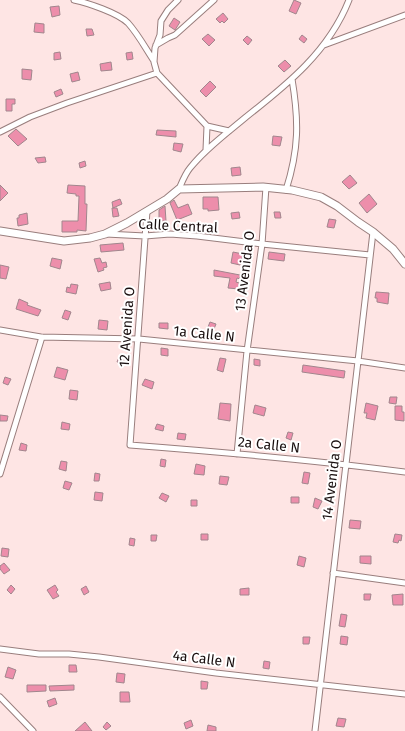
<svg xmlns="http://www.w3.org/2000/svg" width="405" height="731" font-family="'Fira Sans',sans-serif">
	<rect width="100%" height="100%" fill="#fee5e4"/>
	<path fill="#ed8eab" stroke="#a1868d" d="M294,0L301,3L296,14L289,11Z
		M59,6L60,15L52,17L50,7Z
		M223,13L228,19L224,23L222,21L220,23L216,19Z
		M174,18L180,22L175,30L169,26Z
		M35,23L44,24V33L34,32Z
		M86,29H92L94,35L87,36Z
		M208,34L215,40L209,46L202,39Z
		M302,35L307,39L304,43L299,39Z
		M247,36L252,40L248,45L243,40Z
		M60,52L61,59L54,60V53Z
		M132,52L133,59L127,60L126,53Z
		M285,60L291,66L284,72L278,66Z
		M111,62L112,70L101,71L100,64Z
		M22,69L32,70L31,80L22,79Z
		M78,72L80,80L72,82L70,74Z
		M210,81L216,87L206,97L200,91Z
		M61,89L63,94L56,97L54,92Z
		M6,99H15V104H12V111H6Z
		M16,129L27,139L18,146L8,136Z
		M157,130L176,131V137L156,135Z
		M273,136L282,137L280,146L272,145Z
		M174,143L183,144L181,152L173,150Z
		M45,157L46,162L38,163L35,158Z
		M85,161L86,166L80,168L79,163Z
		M240,167L241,175L232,176L231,168Z
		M350,175L357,183L349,189L342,182Z
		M0,185L8,193L0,201Z
		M68,185L85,186V204H87L86,231L77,230V232H62V221H78L79,196H76V194L67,193Z
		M369,194L377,204L367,213L359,203Z
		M203,197H218L219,210L208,211V209H203Z
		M120,199L122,204L113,208L112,202Z
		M174,200L178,208L188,204L192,214L177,220L170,203Z
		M165,206L166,221H159V210Z
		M112,208H117L119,216L113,217Z
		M239,212L240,218L232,219L231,213Z
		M274,212H280L281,218H275Z
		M27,213L28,224L18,226L17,218H19V215Z
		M329,219L336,220L334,228L327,227Z
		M123,243L124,250L101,252L100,245Z
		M233,252L243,254L240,265L231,263Z
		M245,252L251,253L250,259L244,258Z
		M269,252L285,254L284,261L268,259Z
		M52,258L62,260L60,269L50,266Z
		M100,258L102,263L106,262L107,267L103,268L104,270L98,272L94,259Z
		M0,265L9,267L6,279L0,278Z
		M214,270L240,275V279L237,278L236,282L239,283V289L228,288L230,278L214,276Z
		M110,282L111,289L101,291L99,284Z
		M71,284L78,285L76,294L66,292L67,287L70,288Z
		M376,292L389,293L388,304L377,302V298H375Z
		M19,299L28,303L27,305L41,310L38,316L16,309Z
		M65,310L71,312L68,320L62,318Z
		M99,320L108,321L107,330L98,329Z
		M210,322L216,324L214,329L208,327Z
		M159,323H168V329L159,328Z
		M161,348L168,349V356L161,355Z
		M120,355L125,358L122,364L117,362Z
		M220,358L226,359L223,372L217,370Z
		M254,359L260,360V366L254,365Z
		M303,365L345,371L344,378L302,372Z
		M57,367L68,370L65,380L54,377Z
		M5,377L11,379L8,385L3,383Z
		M145,379L154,382L152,389L142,385Z
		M70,390L78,391L77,400L69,399Z
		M390,397H397L396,404L389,403Z
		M220,403L231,404L230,421L218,419Z
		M366,403L378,406L375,420L366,418L367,413H364Z
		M255,405L266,408L264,416L253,413Z
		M395,406H402V412H404V421L395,420Z
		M0,415L8,416L7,421H0Z
		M62,422L70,424L69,430L61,429Z
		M157,424L164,426L163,431L155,429Z
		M288,432L293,433L291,440L286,438Z
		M178,433L186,434L185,440L177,439Z
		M21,443L27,445L26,451L19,450Z
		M161,459L166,460L165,467L160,466Z
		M61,461L67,462L66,471L59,469Z
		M196,464L205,466L204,475L194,474Z
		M304,472L310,473L308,484L302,483Z
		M95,473L100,474L99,481H94Z
		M220,476L229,477L227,485L219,484Z
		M65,481L72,483L69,490L63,488Z
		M95,492L103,493L102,501L94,500Z
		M162,493L169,496L166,502L159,498Z
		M291,497H299V503H291Z
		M315,498L322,501L318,509L313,507Z
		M191,500H197V506H191Z
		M350,520L361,521L360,529L349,528Z
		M201,534H208V540H201Z
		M395,534L402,535L401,541L399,540L398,543L393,542Z
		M151,535H157L156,541H151Z
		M130,538L135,539L134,546L129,545Z
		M2,548L9,549L8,557L1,556Z
		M299,556L306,558L304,567L297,565Z
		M360,556H371V564L360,563Z
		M4,563L10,570L4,574L0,569V566Z
		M11,585L15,589L11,594L7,590Z
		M55,585L58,590L56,592L59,596L53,599L47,590Z
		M86,586L89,592L84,595L81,589Z
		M249,588V595H240V589Z
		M364,594H371L370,600H364Z
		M403,594V605H393L392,595Z
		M341,614L347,615L345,627L339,626Z
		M341,636L348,637L347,645L340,644Z
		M303,637H310L309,644H303Z
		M264,661L270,662L269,669L263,668Z
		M69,665H76L77,672H69Z
		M8,667L16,670L13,679L5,677Z
		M117,673L125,674L124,683L116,682Z
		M201,681L208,682L207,689H201Z
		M27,685H46V691L27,692Z
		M74,685V690L50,691L49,686Z
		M120,692H129L130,702H120Z
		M55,698L57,704L49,707L47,701Z
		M338,718L346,719L344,727L336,726Z
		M191,720L193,726L186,729L184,723Z
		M85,722L92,731H75Z
		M107,722L111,726L106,730L103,727Z
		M208,725L216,727V731H207Z"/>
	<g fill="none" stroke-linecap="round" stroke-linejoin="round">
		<defs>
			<path id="street" d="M74,0C88,3 118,13 128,23C138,34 146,49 154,61
				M156,45L168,38L175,35L214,0
				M324,45L405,15
				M157,73L207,126L206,150
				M207,126L229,131
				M0,132L30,117L67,103L157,73L154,62L155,48L160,35L161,21L168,10L178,0
				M179,189C182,182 185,174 190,168C206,148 227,133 246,117C288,84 329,51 349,0
				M286,190C299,149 299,121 292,79
				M147,211L130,445C222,452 314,460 405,472
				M106,234L145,236L170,234L197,236L262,244L370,255
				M0,330L41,337L139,339L358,361L405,368
				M237,454L247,351L262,244L266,187
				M0,474L42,337
				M333,573L405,583
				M0,649L39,654H69L99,657L216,673L405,694
				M0,697L33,731
				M315,731L373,232"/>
			<path id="secondary" d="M0,231L64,241L90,238L105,234L127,223L167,199L179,189L263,187L292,190L321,197L337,206L358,222L373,232L393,249L405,264"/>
		</defs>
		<use href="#street" stroke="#997e7d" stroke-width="7"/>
		<use href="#secondary" stroke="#997e7d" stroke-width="9"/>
		<use href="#street" stroke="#fff" stroke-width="5"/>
		<use href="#secondary" stroke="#fff" stroke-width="7"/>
	</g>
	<g text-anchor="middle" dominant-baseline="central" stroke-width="4" stroke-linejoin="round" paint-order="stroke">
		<g font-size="14" fill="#190f0f" stroke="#fff">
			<text transform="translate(178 226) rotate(3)">Calle Central</text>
			<text transform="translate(245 271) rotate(-83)">13 Avenida O</text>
			<text transform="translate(127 327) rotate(-86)">12 Avenida O</text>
			<text transform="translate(204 334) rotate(6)">1a Calle N</text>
			<text transform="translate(269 445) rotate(6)">2a Calle N</text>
			<text transform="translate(332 480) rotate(-83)">14 Avenida O</text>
			<text transform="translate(204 659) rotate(7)">4a Calle N</text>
		</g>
	</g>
</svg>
